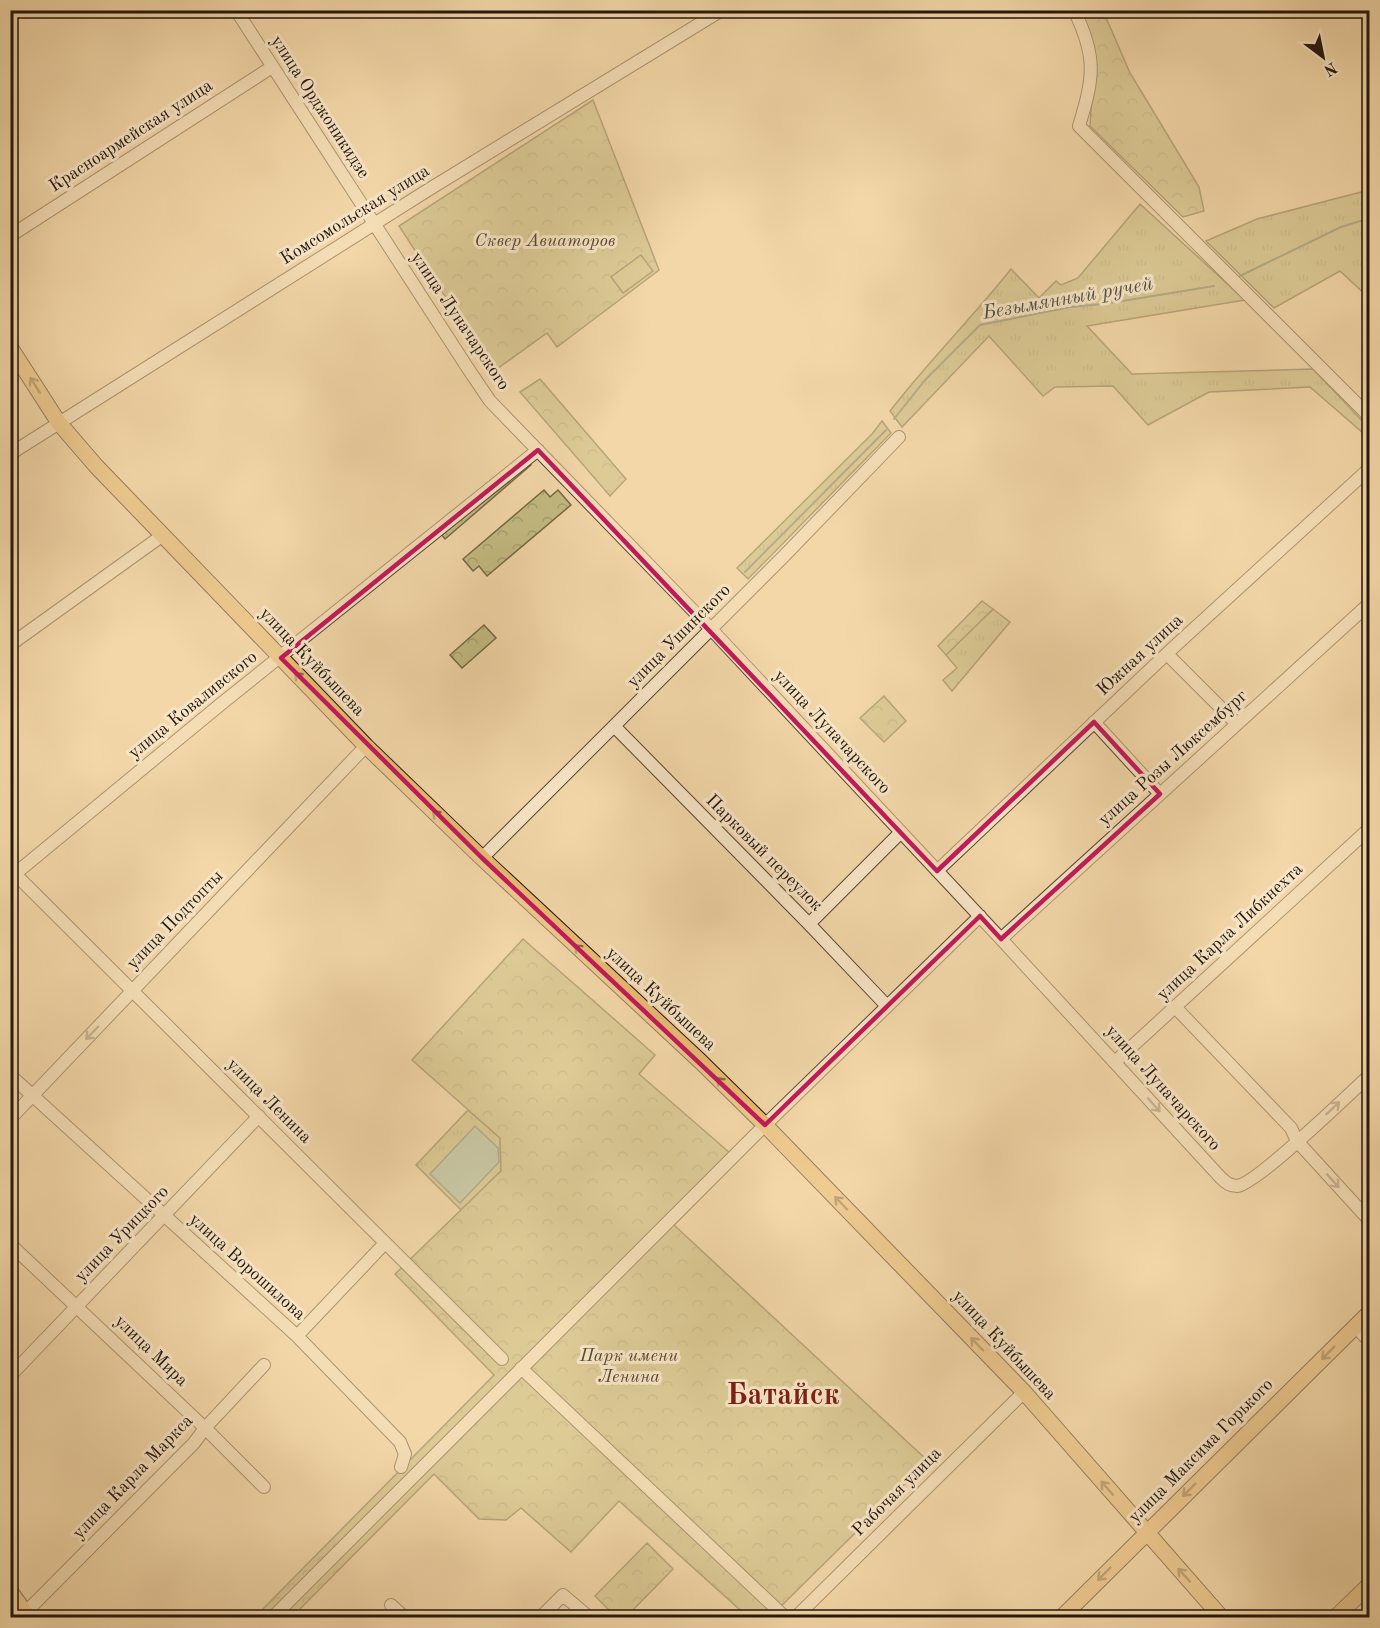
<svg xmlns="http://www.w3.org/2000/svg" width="1380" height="1628" font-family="'Old Standard TT',serif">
	<defs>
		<pattern id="grass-tufts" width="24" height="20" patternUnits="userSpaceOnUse" patternTransform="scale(1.5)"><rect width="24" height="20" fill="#c3bc82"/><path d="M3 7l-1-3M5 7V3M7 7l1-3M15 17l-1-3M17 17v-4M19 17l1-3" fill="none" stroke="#a7a16f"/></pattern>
		<pattern id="forest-crowns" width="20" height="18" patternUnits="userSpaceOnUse" patternTransform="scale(1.5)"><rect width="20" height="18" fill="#c3bc82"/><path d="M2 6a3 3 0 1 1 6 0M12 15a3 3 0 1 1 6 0" fill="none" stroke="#a7a16f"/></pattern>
	</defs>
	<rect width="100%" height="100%" fill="#f3d7a8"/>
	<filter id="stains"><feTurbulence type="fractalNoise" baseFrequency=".00333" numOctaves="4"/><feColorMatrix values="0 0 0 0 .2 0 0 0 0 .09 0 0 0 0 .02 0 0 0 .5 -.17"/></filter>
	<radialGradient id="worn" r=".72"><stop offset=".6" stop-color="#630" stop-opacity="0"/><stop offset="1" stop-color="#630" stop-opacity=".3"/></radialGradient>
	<path fill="url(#grass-tufts)" stroke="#736948" stroke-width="1.5" d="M1369,190V298L1340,271L1274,308L1206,241L1257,219Z
		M1140,204L1245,300L1087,326L1132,374L1313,369L1369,428V438L1310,387L1209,392L1148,425L1113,386L1055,387L1043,396L989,336L902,427L890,411C928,362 972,318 1011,269L1039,298L1056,281L1061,285L1078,278Z
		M882,421L891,433L748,579L737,568L872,434Z
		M993,609L1010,622L952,691L943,680L957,668L946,655Z
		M468,1110L500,1138L501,1171L461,1210L416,1165Z"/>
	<path fill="url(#forest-crowns)" stroke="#736948" stroke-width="1.5" d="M1079,11H1101L1104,13L1130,73L1199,187L1204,211L1183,217L1090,126L1094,66Z
		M593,100L659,270L557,347L547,333L494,371L399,226Z
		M540,379L626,479L610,496L520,392Z
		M528,461L531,465L445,539L442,535Z
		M544,490L550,497L558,490L571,505L487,576L479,566L473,571L463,559Z
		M982,601L993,609L946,655L938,646Z
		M484,625L496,638L462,668L450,655Z
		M884,696L906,721L884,742L860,718Z
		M523,939L655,1055L639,1074L738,1160L674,1225L928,1461L770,1617H748L619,1501L571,1552L521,1508L506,1520L479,1519L434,1474L292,1617L254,1618L494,1375L395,1274L501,1171L500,1138L412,1060Z
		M647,1543L673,1569L626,1617H616L595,1596Z"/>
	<path fill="#c3bc82" stroke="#736948" stroke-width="1.5" d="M641,255L653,271L623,293L611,277Z"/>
	<path fill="#9bbaa6" stroke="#6b7869" stroke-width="1.5" d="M475,1126L498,1148L499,1162L460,1203L430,1174Z"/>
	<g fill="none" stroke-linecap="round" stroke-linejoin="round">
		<path stroke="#6b7869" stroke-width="2" d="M1240,276L1341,227L1370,218
			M894,419L925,380L980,325L1070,307L1104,304L1214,286
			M745,572L886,430"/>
		<defs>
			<path id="minor" d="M236,10L467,367L490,401L711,629L1001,939L1221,1178C1226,1183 1230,1186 1237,1186C1257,1184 1350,1093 1370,1075
				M1074,10C1097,57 1094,77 1079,126L1370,417
				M10,12L13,10
				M10,236L272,67
				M10,454L428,190L722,10
				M10,645L163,535
				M1167,654L1237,724
				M1094,722L1160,794
				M614,726L809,924L887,1006
				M482,858L785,555L899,437
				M10,869L502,1359
				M937,871L1175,646L1370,468
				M10,878L221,704L538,450
				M809,924L901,832
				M1001,939L1370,603
				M1175,1007L1291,1128L1297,1141L1370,1221
				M1115,1062L1370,828
				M10,1075L297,1336L400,1442L405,1454L401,1467
				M10,1119L366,746
				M10,1244L205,1428L264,1487
				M1355,1326L1370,1342
				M297,1336L385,1243
				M521,1368L786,1618
				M10,1376L259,1116
				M391,1605L405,1618
				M26,1612L194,1443L205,1428L264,1365
				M272,1618L764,1126L980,916
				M540,1618L563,1595L590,1618
				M795,1618L1024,1392"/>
			<path id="major" d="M10,347L59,423L96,466L366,746L482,858L700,1061L765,1125L1024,1392L1222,1618
				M10,1591L29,1618
				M1061,1618L1370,1312
				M1335,1618L1370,1584"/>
		</defs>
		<use href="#minor" stroke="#574634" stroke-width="14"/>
		<use href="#major" stroke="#23160d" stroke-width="17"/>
		<use href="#minor" stroke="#f7e5c6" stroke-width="12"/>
		<use href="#major" stroke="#eabc74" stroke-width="15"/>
	</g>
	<defs><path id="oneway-shaft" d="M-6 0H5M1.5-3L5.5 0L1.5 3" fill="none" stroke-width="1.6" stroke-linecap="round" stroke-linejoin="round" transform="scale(1.5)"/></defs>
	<g stroke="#866940">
		<use href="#oneway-shaft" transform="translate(35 385) rotate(-122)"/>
		<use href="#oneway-shaft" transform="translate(301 679) rotate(-134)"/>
		<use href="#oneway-shaft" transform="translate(439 817) rotate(-136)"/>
		<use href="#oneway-shaft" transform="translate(581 951) rotate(-137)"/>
		<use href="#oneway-shaft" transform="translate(723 1084) rotate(-136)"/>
		<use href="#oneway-shaft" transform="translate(841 1203) rotate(-134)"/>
		<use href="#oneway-shaft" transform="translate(977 1344) rotate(-134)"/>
		<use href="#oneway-shaft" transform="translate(1328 1353) rotate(135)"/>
		<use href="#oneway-shaft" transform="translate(1107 1488) rotate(-131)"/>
		<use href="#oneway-shaft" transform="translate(1189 1490) rotate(135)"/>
		<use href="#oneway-shaft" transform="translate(1104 1574) rotate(135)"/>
		<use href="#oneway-shaft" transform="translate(1184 1575) rotate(-132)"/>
	</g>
	<g stroke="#988873">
		<use href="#oneway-shaft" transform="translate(92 1033) rotate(134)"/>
		<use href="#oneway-shaft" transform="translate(1154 1105) rotate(48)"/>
		<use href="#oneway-shaft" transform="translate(1333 1108) rotate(-43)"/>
		<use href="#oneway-shaft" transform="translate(1333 1181) rotate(48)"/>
	</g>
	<path d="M0 0H1380V1628H0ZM538,450L937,871L1094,722L1160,794L1001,939L980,916L765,1125L482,858L281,658Z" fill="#f3d7a8" fill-opacity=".55" fill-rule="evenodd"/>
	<path fill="none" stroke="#c2185b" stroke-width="4.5" stroke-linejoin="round" d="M538,450L937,871L1094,722L1160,794L1001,939L980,916L765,1125L482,858L281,658Z"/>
	<g text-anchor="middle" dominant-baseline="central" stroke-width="6" stroke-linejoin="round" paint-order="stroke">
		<g font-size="18" fill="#23160d" stroke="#f7e5c6">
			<text transform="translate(320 107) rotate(57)">улица Орджоникидзе</text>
			<text transform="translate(131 136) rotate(-33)">Красноармейская улица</text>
			<text transform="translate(355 215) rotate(-32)">Комсомольская улица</text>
			<text transform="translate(460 321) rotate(56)">улица Луначарского</text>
			<text transform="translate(679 636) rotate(-45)">улица Ушинского</text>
			<text transform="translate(1140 655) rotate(-43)">Южная улица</text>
			<text transform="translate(312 662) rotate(46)">улица Куйбышева</text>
			<text transform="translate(193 705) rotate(-39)">улица Коваливского</text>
			<text transform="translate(832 732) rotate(47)">улица Луначарского</text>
			<text transform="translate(1173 758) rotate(-42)">улица Розы Люксембург</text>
			<text transform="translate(764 853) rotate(45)">Парковый переулок</text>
			<text transform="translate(175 920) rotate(-46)">улица Подтопты</text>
			<text transform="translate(1230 932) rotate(-43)">улица Карла Либкнехта</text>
			<text transform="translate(661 999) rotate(43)">улица Куйбышева</text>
			<text transform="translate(1163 1088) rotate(48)">улица Луначарского</text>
			<text transform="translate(269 1101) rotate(45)">улица Ленина</text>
			<text transform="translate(122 1234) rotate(-46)">улица Урицкого</text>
			<text transform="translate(247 1267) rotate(42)">улица Ворошилова</text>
			<text transform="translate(1004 1345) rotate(47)">улица Куйбышева</text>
			<text transform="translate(151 1351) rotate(44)">улица Мира</text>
			<text transform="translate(1201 1451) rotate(-45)">улица Максима Горького</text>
			<text transform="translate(133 1477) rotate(-46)">улица Карла Маркса</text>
			<text transform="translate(897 1492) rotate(-45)">Рабочая улица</text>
		</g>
		<g font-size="18" font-style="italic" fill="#534830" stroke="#f7e5c6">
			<text x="545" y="241">Сквер Авиаторов</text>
			<text x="629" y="1356">Парк имени<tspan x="629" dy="21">Ленина</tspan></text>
		</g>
		<g font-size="20" font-style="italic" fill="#4d4f43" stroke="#f7e5c6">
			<text transform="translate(1068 299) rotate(-10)">Безымянный ручей</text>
		</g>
		<g font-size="30" font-weight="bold" fill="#7a1f14" stroke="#f7e5c6">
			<text x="783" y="1396">Батайск</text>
		</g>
	</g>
	<rect width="1380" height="1628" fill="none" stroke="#f3d7a8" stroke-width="36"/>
	<rect x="12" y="12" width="1356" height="1604" fill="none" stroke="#23160d" stroke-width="3"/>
	<rect x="18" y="18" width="1344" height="1592" fill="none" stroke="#23160d" stroke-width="1.5"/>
	<g transform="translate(1323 57) rotate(148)" stroke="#f7e5c6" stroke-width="4.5" paint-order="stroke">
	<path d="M0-4.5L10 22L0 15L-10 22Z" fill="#23160d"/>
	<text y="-9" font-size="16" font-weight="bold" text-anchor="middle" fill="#23160d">N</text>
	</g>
	<rect width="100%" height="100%" filter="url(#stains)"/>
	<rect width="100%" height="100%" fill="url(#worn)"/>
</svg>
